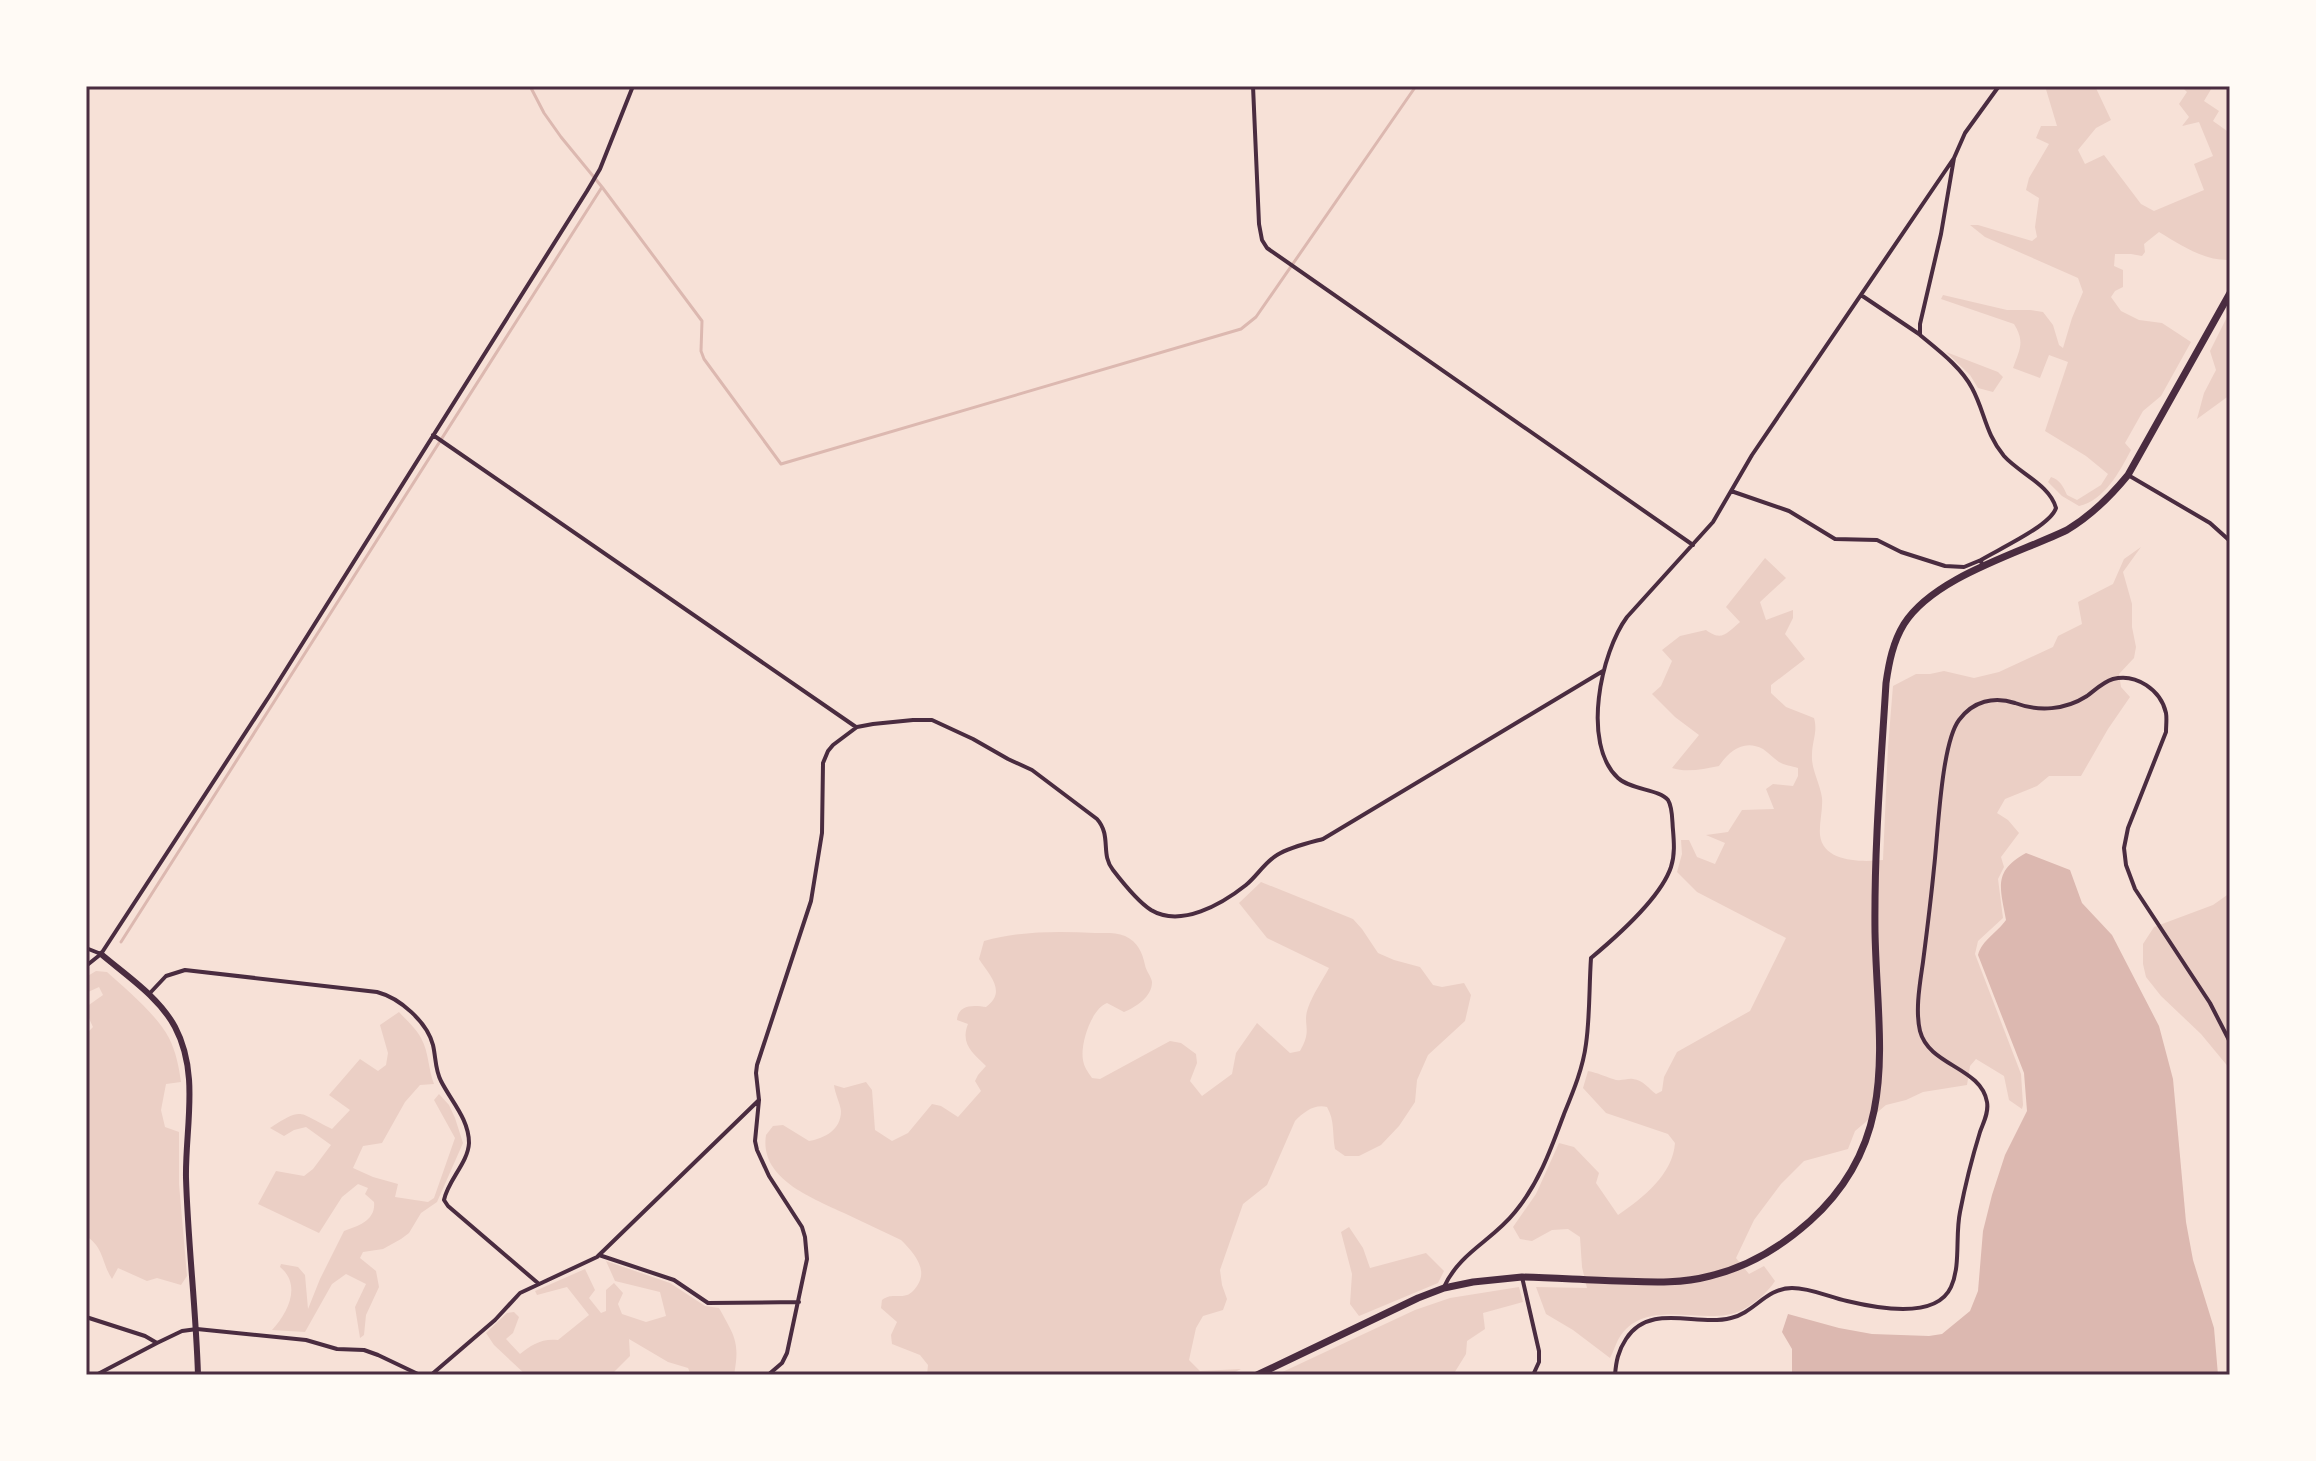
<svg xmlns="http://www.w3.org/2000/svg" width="2316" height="1461" font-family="Barlow,sans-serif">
	<rect width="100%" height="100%" fill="#f7e1d7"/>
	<path fill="#ebcfc5" d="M2045,86H2095L2111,120L2096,128L2078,150L2085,164L2104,155L2141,204L2154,211L2204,190L2194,164L2213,156L2199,122L2182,126L2189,117L2179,104L2187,92L2181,86H2213L2204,101L2219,111L2213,121L2230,133L2227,142L2230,144V260C2204,261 2181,245 2159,232L2144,244L2145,252L2142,256L2131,254H2115L2114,266L2123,270V287L2115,291L2111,297L2121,311L2139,320L2162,323L2191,342L2161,396L2143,411L2125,443L2131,450C2120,471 2104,501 2079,506L2062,496L2048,482L2051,477C2060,480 2063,486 2067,495L2077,500L2101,485L2108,474L2086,456L2045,431L2068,362L2049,355L2040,378L2013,368C2020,349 2025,342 2014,324L1941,299L1943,295L2007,310H2030L2043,312L2053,325L2059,345L2063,348L2072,318L2083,292L2078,278L1985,237L1970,225H1978L2032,241L2037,237L2035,227L2039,198L2026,190L2029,178L2049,144L2036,138L2041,126H2057Z
		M2230,311V395L2197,419L2204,393L2216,370L2210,351Z
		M1946,352L1998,372L2003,377L1993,392L1978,388L1970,375Z
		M2141,547L2123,572L2132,604V627L2136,647L2134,658L2119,674L2121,687L2130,697L2108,729L2081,776H2049L2037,786L2005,799L1997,813L2008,820L2019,833L2001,857L2004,867L1998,879L2003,918L1978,941L1975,954L2021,1074L2023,1105L2022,1109L2009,1100L2004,1076L1976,1059L1970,1066L1967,1085L1923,1092L1906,1100L1886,1105L1855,1131L1848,1149L1804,1161L1781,1184L1754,1220L1736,1258L1749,1274L1764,1266L1775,1281C1768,1292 1754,1304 1742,1310C1708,1328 1649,1296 1621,1335C1616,1342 1614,1351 1610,1358L1573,1330L1546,1314L1536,1287L1587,1288L1582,1267L1580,1237L1568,1229L1552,1230L1532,1241L1520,1239L1513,1227L1536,1194L1559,1143L1574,1147L1599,1173L1596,1183L1618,1215C1643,1198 1673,1174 1675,1143L1668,1134L1606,1113L1583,1088L1588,1071C1598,1073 1604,1076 1613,1079C1620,1082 1627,1078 1633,1079C1643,1080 1649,1089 1656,1094L1662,1091L1664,1077L1677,1052L1750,1011L1786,938L1697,892L1677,872L1682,854L1681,840H1689L1697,857L1715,864L1725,843L1706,835L1728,832L1742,810L1774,809L1766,789L1773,784L1793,786L1798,776V768C1792,766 1784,765 1779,762C1773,758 1769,753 1763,749C1744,739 1729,751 1719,766C1703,769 1687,773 1672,768L1699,735L1675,717L1652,694L1661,686L1672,661L1662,650L1680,636L1706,630C1722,642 1727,633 1740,622L1726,607L1765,558L1786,578L1760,602L1766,620L1793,610V618L1785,634L1805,659L1771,685V693L1786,707L1814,718C1818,732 1812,741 1812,755C1811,769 1820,783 1822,798C1823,810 1819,823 1820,835C1823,863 1863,862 1883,860L1888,747L1893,686L1916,674H1930L1944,671L1974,678L1999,672L2053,647L2058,636L2082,624L2078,602L2113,584L2124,559Z
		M1261,882L1353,919L1362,929L1378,953L1394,960L1420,967L1433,985L1442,987L1464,983L1471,995L1465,1021L1428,1055L1417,1080L1415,1102L1399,1126L1381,1145L1359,1156H1345L1335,1149C1332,1132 1335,1121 1327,1107C1314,1104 1304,1112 1295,1121L1267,1185L1243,1204L1220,1270L1222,1285L1227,1299L1223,1310L1203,1316L1196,1328L1189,1360L1200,1371L1241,1369L1229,1375H927L928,1365L920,1355L892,1344L891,1335L897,1322L881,1308L882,1300C891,1293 897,1298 907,1295C911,1294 915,1289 917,1286C929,1269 913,1252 901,1240C882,1231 863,1222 844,1213C813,1198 759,1179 766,1135L773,1126L783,1125L809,1141C825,1138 841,1130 841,1111C840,1103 835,1094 834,1085L844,1088L866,1082L872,1090L875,1130L892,1141L908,1133L932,1104L941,1106L958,1117L981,1091L975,1081L978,1075L986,1066C973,1053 960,1044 968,1024L957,1020C958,1004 974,1005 986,1007C1007,992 990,976 979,959L984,941C1020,931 1057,931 1095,933C1104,933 1116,932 1125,936C1138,942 1142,952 1145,965C1146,971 1151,976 1152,982C1152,997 1136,1007 1124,1012L1107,1003C1091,1009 1080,1045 1083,1060C1084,1067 1088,1072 1092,1078L1100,1079L1170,1041L1181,1043L1196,1054L1197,1063L1190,1081L1202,1096L1232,1074L1236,1053L1257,1023L1290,1053L1300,1051C1313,1029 1302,1025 1308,1008C1313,994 1322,981 1329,968L1267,938L1239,903Z
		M2230,893V1069L2201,1034L2161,996L2146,977L2143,964V944L2154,927L2213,905Z
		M96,971L107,972C127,990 157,1015 169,1038C176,1052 179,1067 181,1082L166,1084L161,1110L165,1127L179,1132V1184L187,1276L181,1285L157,1278L147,1281L118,1268L112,1279C102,1264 104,1247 86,1236V1034L93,1027L86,1012V1007L103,995L99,987L86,993V977Z
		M399,1012C406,1020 416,1028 421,1038C429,1052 428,1069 434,1084L420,1085L405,1102L382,1143L363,1146L353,1168L373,1177L398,1184L395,1197L428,1202L434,1198L455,1138L434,1100L439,1094L449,1105L455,1118L463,1143L437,1202L421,1213L409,1233L401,1239L383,1249L363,1252L360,1258L376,1271L379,1287L366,1315L364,1335L360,1338L355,1307L366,1284L346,1274L332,1284L305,1332L272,1330C288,1313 302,1285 280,1267L281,1264L298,1267L305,1275L308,1309L320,1279L344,1231C359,1226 376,1220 374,1202L365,1194L368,1188L358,1184L342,1197L319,1233L258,1204L276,1171L304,1176L313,1169L331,1145L306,1127L294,1130L284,1136L270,1128C304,1106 298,1113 332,1129L350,1110L329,1095L360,1059L378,1071L386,1065L388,1053L380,1025Z
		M1349,1227L1363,1248L1370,1268L1426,1253L1444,1271L1438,1283L1359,1316L1350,1304L1352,1274L1341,1232Z
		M606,1261L670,1283L705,1306L719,1308C735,1337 740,1342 734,1375H691L688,1368L668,1362L629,1339L630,1356L611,1375H526L494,1345L486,1333L507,1313L514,1312L519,1317L513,1333L506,1339L520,1354C531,1345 542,1338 558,1340L589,1315L567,1287L537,1295L535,1291L585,1269L595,1290L589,1298L601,1313L606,1311V1290L614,1283L623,1293L618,1304L622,1314L646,1322L666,1316L660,1292L615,1281Z
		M1519,1287L1523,1302L1483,1313L1485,1329L1467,1341L1466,1354L1453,1375H1276L1415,1310L1450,1298Z"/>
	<path fill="#dcb8b0" d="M2026,853L2070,870L2082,903L2112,935L2159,1026L2173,1079L2186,1222L2193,1260L2214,1328L2218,1375H1792V1349L1782,1332L1788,1314L1839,1328L1872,1334L1929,1336L1942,1334L1970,1311L1978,1291L1983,1231L1992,1195L2005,1155L2027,1111L2024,1073L1978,955C1982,940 1997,933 2006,920C2000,887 1993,871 2026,853Z"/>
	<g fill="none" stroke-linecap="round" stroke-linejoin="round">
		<path stroke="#dcb8b0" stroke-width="3" d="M530,86L544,113L561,137L602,187L702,321L701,351L704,359L781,464L1241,329L1256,317L1416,86
			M121,942L602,187"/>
		<path stroke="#4a2c40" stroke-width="4" d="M1253,86L1259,224L1262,240L1267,248L1693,545
			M1861,295L1919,334
			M433,435L856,727
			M2128,475L2210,523L2230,541
			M1731,491L1789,511L1835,539L1877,540L1901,552L1945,566L1964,567L1981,560
			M1982,565L1981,560C1999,549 2050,526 2056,508C2050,485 2019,473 2004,456C1985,433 1985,412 1972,388C1961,367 1938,350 1920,335V324L1941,234L1954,158L1965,133L1999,86
			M86,948L101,954
			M86,966L101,954L270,695L587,191L600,169L633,86
			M150,993L166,976L185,970L377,992C400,998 427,1022 433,1045C436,1058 435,1070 441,1081C451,1101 469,1119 469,1143C468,1163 448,1180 444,1200L448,1206L539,1284
			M599,1255L674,1280L708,1303L799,1302
			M1522,1277L1539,1351V1362L1533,1375
			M1444,1287C1460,1252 1492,1241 1515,1212C1539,1183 1551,1149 1564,1114C1573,1092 1583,1068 1586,1044C1590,1016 1589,987 1591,958C1615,938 1661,897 1671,867C1675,855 1674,842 1673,830C1672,821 1673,808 1668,800C1659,789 1631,790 1618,778C1581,744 1601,652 1627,617L1713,522L1752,455L1954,158
			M86,1317L145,1336L157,1343L182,1331L197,1329L306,1340L337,1349L364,1350L378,1355L420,1375
			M96,1375L157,1343
			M431,1375L495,1320L520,1293L597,1257L759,1100
			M768,1375L782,1363L787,1353L807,1259L805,1237L802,1227L769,1176L757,1150L755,1141L759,1100L756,1073L757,1065L811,901L822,833L823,763L828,751L833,745L857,727L873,724L913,720H932L973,739L1008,759L1032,770L1097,819C1112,836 1100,854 1113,870C1123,883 1137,901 1151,910C1181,928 1222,904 1246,885C1257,876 1265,862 1277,855C1290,847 1308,843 1323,839L1603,671
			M1615,1375C1616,1362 1618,1351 1626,1339C1650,1302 1696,1327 1731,1318C1754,1313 1766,1288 1792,1288C1811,1288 1829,1297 1847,1301C1876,1308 1936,1320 1951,1287C1961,1265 1955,1236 1960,1212C1965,1186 1972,1158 1980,1132C1983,1123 1989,1113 1987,1102C1981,1067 1929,1066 1920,1031C1915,1010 1920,983 1923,962C1927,931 1931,899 1934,868C1938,835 1941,744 1959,720C1973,701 1994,696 2015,703C2039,712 2065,710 2087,696C2095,690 2103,682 2113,679C2136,673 2161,690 2166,713C2167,719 2166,725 2166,732L2128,828L2124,848L2126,865L2135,889L2210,1003L2230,1042"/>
		<path stroke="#4a2c40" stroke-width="6" d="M101,954C127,976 159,997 175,1027C200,1074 185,1128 186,1178C188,1244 196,1309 198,1375"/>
		<path stroke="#4a2c40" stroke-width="7" d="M1257,1375L1418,1298L1444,1288L1473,1282L1522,1277C1555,1278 1587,1280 1619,1281C1650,1282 1680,1284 1710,1276C1748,1267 1781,1247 1810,1221C1902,1138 1877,1041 1875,932C1874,849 1881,765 1886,683C1889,662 1893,642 1904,624C1934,577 2017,554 2067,530C2092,515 2110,497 2128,475L2230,293"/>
	</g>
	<rect width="2316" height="1461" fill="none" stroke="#fffaf5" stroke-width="176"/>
	<rect x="88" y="88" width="2140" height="1285" fill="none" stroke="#4a2c40" stroke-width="3"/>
</svg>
